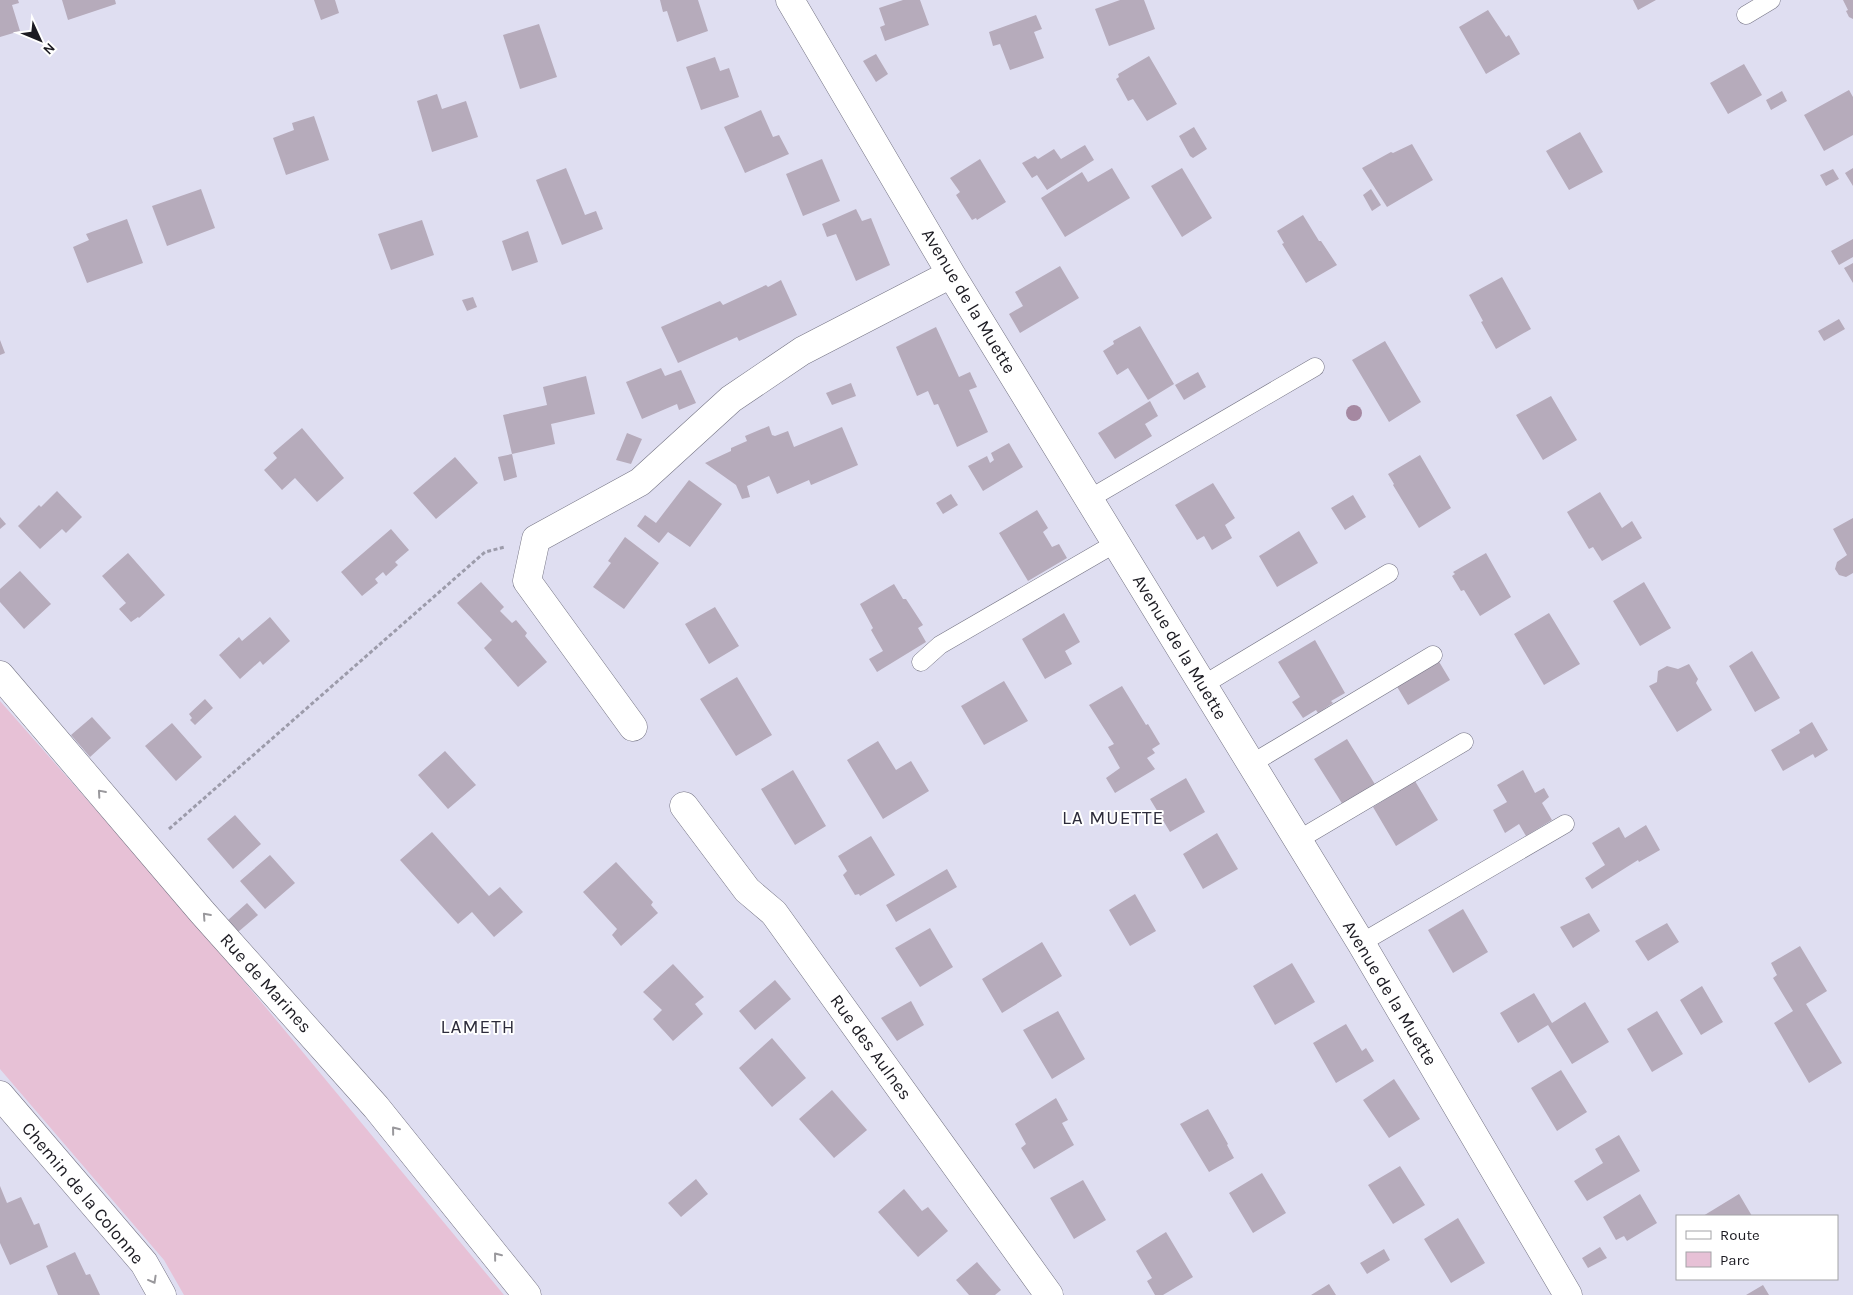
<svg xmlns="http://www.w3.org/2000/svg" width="1853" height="1295" font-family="Karla,sans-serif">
	<rect width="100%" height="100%" fill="#dfdef1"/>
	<path fill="#e7c1d6" d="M0,701L195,922L504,1295H184L164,1260L0,1069Z"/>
	<path fill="#b6abbb" d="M0,0H18L19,3L12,5L20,31L0,37Z
		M62,0H115L116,4L68,20Z
		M314,0H335L339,13L321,20Z
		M660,0H698L708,31L677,42L667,11L663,12Z
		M903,0H920L929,25L885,41L880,27L885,25L879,8Z
		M1120,0H1144L1155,29L1109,46L1095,9Z
		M1633,0H1656L1638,10Z
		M1843,0H1853V19L1849,17L1846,11L1848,10Z
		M1488,10L1506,37L1509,35L1520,54L1486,74L1459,27Z
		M1036,15L1042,29L1034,32L1044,58L1010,70L1000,44L993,46L989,32Z
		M539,24L557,77L520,89L503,35Z
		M876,54L888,74L876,82L863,61Z
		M1149,56L1177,104L1147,121L1133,99L1128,101L1116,79L1119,77L1118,74Z
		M715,57L720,71L729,68L739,97L701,110L686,67Z
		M1744,64L1762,95L1728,114L1710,83Z
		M1849,90L1853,97V135L1824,151L1804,115Z
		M1782,91L1787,101L1771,110L1766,100Z
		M437,94L442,109L466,101L478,137L432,152L417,101Z
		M761,110L773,137L779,135L789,154L745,173L724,127Z
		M314,116L329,160L286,175L273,138L294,130L292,123Z
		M1194,127L1207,149L1193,158L1190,156L1179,136Z
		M1580,132L1603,172L1569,190L1546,151Z
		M1412,144L1433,180L1387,207L1362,168L1391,152L1393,153Z
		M1085,145L1094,160L1047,190L1037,175L1032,178L1022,163L1035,156L1038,159L1054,149L1061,159Z
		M822,159L840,201L803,216L786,174Z
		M980,159L1006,202L977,220L976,218L972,220L956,195L960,192L950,178Z
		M566,168L585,215L596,211L603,229L562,245L536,180Z
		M1112,168L1130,198L1065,237L1041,198L1082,172L1088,182Z
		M1182,168L1212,218L1182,237L1151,186Z
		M1853,168V186L1845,173Z
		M1833,169L1839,179L1826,186L1820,175Z
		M201,189L215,228L167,246L152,206Z
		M1371,189L1381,205L1372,211L1363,195Z
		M856,209L862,221L871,218L890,265L856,281L836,234L827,237L822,224Z
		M1303,215L1319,241H1321L1337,265L1306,283L1282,244L1284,243L1277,231Z
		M127,219L143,263L87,283L73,247L89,240L86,234Z
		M422,220L434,255L391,270L378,234Z
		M528,231L538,262L512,271L502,241Z
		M1853,239V257L1839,265L1831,251Z
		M1853,263V283L1844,268Z
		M1060,266L1079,298L1020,333L1009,314L1023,306L1015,292Z
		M1502,277L1531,329L1496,349L1481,322L1483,321L1469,295Z
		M781,280L797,315L739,341L737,337L678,363L661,327L720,301L723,305L766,285L768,287Z
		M473,297L477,307L467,311L462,300Z
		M1839,319L1845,329L1824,341L1818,331Z
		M1140,326L1174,384L1148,400L1128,368L1117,375L1103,351L1114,344L1113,341Z
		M936,327L959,377L970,372L977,387L969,390L988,432L957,447L938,404L934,405L928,391L917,396L896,347Z
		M0,340L5,353L0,355Z
		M1385,341L1421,402L1389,422L1352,360Z
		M661,368L665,376L681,370L696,403L679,410L677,404L642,419L626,382Z
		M1198,372L1206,387L1184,400L1175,385Z
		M586,376L595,414L551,424L555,444L512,454L503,415L547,405L543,387Z
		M851,383L856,396L832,405L826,393Z
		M1551,396L1577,440L1543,460L1516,415Z
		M1150,401L1158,416L1145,424L1152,436L1115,459L1098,433Z
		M769,426L772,435L775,436L788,431L794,447L842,427L858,465L811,485L809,480L777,494L769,476L747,486L750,497L742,499L736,485L705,463L731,451V448L747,441L745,436Z
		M302,428L344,478L317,502L295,478L282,490L264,470L277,458L273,453Z
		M627,433L642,439L631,464L616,460Z
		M1009,443L1023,467L983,491L968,466L987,456L990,463L994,460L991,453Z
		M512,454L517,477L504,481L498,457Z
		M1420,455L1451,508L1419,528L1393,485L1394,484L1388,474Z
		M455,457L478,483L436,519L413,493Z
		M689,480L722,504L690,547L668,532L659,543L637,526L645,515L656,523Z
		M1213,483L1235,518L1225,525L1232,538L1212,550L1204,536L1197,540L1175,505Z
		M57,491L82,517L66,533L62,529L40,549L18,526L39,505L41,507Z
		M1600,492L1622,528L1632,521L1642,538L1602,561L1593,547L1589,549L1567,512Z
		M951,494L958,505L943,514L936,503Z
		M1353,495L1366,517L1345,530L1331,508Z
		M1037,510L1048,528L1043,532L1052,547L1059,544L1067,558L1028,581L999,533Z
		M0,517L6,524L0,529Z
		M1853,518V573L1846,577L1839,575L1835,569L1837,562L1847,555L1833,529Z
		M391,529L409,550L395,562L398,565L386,576L383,572L375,579L378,583L362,596L341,572Z
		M1299,531L1318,563L1277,587L1259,556Z
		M625,537L659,563L624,609L593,587L611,563L608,561Z
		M128,553L165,595L139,618L138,617L131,622L119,609L126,603L102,576Z
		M1486,553L1511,597L1480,616L1464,590L1461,591L1452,576L1455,574L1453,572Z
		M20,571L51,604L24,629L0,602V589Z
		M481,582L504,607L500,611L512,623L516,620L527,633L525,636L547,662L518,687L484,648L492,640L457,603Z
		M1644,582L1671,628L1640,646L1613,601Z
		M894,584L903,599H906L923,625L918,628L926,642L877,672L869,659L883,651L871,630L873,628L860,604Z
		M715,607L739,646L709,664L685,624Z
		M1064,613L1080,642L1065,651L1072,664L1045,679L1022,639Z
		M1549,613L1580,664L1544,685L1514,634Z
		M270,617L290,641L263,665L260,661L240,679L219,655L239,637L242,641Z
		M1315,640L1345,693L1331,701L1333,703L1318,713L1316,710L1303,718L1292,702L1300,697L1278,662Z
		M1752,651L1780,698L1755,712L1729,666Z
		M1438,660L1450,680L1408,705L1396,685Z
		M1689,664L1698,679L1696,683L1712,710L1677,732L1649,686L1657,682L1658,671L1667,666L1678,669Z
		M737,677L772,735L736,756L700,699Z
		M1004,681L1028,721L984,745L961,706Z
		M1122,686L1146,725L1148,724L1160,744L1152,749L1155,753L1147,758L1155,769L1115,793L1106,778L1120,768L1108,747L1114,744L1089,705Z
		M205,699L213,708L195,725L190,720L192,718L189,714Z
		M92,717L111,738L90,757L71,735Z
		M1812,722L1828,750L1815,758L1813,754L1783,771L1771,750L1800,733L1799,730Z
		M172,723L202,757L176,781L145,746Z
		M1347,739L1376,786L1343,805L1314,759Z
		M878,741L896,770L911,761L929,791L883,819L847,760Z
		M445,751L476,785L448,809L418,775Z
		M793,770L826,826L795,845L761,789Z
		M1523,770L1535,793L1544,788L1549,797L1542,803L1552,820L1526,836L1519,824L1505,833L1493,810L1507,802L1497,785Z
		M1186,778L1205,812L1170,832L1150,799Z
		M1415,781L1438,820L1396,846L1373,807Z
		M235,815L261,844L233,869L207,839Z
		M1646,825L1660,850L1639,862L1638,860L1592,889L1585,878L1605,865L1592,843L1619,827L1625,838Z
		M432,832L489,896L500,887L523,912L494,937L472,912L458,924L400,860Z
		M1217,833L1238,869L1203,889L1183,854Z
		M871,836L895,875L860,896L859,894L855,895L843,875L847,871L838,856Z
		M270,855L295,883L265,909L240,881Z
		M616,862L653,902L651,905L658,913L621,946L612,935L617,929L583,892Z
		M947,869L957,887L896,922L886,905Z
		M1135,894L1156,931L1130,946L1109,910Z
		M247,903L258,915L238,932L227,921Z
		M1463,909L1488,952L1453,973L1428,930Z
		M1589,913L1600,931L1573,948L1560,927Z
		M1667,923L1679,942L1648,961L1635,941Z
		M930,928L953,967L920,987L895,948Z
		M1042,942L1062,976L1002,1013L982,979Z
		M1800,946L1827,991L1806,1004L1842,1063L1809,1083L1774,1023L1793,1011L1773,978L1777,975L1771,963Z
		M1292,963L1315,1002L1275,1025L1253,986Z
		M673,964L704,997L695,1004L703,1014L673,1041L653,1019L662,1010L643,992Z
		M775,980L791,999L755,1030L739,1011Z
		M1702,986L1723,1022L1701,1035L1680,1000Z
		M1534,993L1552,1023L1585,1002L1609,1042L1572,1064L1548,1025L1518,1043L1500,1013Z
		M911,1001L924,1025L897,1041L881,1018Z
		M1058,1011L1085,1059L1052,1079L1023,1030Z
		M1657,1011L1683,1054L1652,1072L1627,1029Z
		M1346,1024L1362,1051L1366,1048L1374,1061L1336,1083L1313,1043Z
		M772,1038L806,1078L772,1107L739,1068Z
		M1561,1070L1587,1112L1557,1131L1531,1088Z
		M1394,1079L1420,1119L1389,1138L1363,1100Z
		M832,1090L867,1130L834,1158L799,1119Z
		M1056,1098L1068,1120L1062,1123L1074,1145L1034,1169L1021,1148L1026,1144L1015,1124Z
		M1208,1109L1228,1144L1227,1145L1234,1158L1209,1172L1180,1124Z
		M1619,1135L1640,1171L1587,1201L1574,1181L1603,1163L1595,1149Z
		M1400,1166L1425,1205L1393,1224L1368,1185Z
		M1262,1173L1286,1213L1253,1233L1229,1193Z
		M696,1179L708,1194L681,1217L668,1203Z
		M1083,1180L1106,1220L1074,1239L1050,1198Z
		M0,1186L7,1203L21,1197L34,1225L39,1223L48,1247L10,1265L0,1243Z
		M904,1189L922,1211L928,1207L948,1231L918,1257L878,1212Z
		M1640,1194L1657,1223L1627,1241L1624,1236L1616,1240L1603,1217Z
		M1739,1194L1752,1216H1703Z
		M1458,1218L1485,1263L1451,1283L1424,1239Z
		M1166,1232L1193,1277L1163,1295H1155L1147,1281L1152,1278L1136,1251Z
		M1600,1247L1607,1258L1588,1268L1582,1258Z
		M1384,1249L1390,1260L1367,1274L1360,1263Z
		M75,1252L86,1275L90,1274L100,1295H58L46,1266Z
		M977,1262L1001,1290L995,1295H969L956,1280Z
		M1329,1284L1336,1295H1311Z
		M1763,1285L1769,1295H1746Z"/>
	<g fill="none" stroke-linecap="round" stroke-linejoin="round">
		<defs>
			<path id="lane" d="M1746,15L1771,0
				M1089,499L1315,367
				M921,662L940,645L1116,543
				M1203,685L1389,573
				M1251,764L1433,655
				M1298,840L1464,742
				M1361,943L1565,824"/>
			<path id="street" d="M790,0L951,274L1361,943L1568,1295
				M0,675L202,912L376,1107L527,1295
				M633,727L527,581L536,539L640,482L731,399L802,351L951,274
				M684,806L747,890L774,913L1049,1295
				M0,1095L144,1263L162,1295"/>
		</defs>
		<use href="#lane" stroke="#757484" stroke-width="19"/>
		<use href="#street" stroke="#757484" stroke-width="29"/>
		<path stroke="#9c9baa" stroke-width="3" stroke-dasharray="4 2.5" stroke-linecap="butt" d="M169,829L485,552L505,547"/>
		<use href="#lane" stroke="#fff" stroke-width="18"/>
		<use href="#street" stroke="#fff" stroke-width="28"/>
	</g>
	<circle fill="#a588a1" cx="1354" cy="413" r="8"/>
	<defs><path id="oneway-chevron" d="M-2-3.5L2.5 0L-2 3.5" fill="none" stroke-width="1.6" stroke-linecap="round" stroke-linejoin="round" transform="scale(1.25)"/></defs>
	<g stroke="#99989c">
		<use href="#oneway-chevron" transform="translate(101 793) rotate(-131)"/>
		<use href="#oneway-chevron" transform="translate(206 916) rotate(-132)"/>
		<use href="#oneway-chevron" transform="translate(395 1130) rotate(-129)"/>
		<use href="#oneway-chevron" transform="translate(497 1256) rotate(-129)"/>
		<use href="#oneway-chevron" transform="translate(153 1280) rotate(61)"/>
	</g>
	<g text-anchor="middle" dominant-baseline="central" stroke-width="4" stroke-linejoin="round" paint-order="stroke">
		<g font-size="18" fill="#1c1b22" stroke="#fff">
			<text transform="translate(969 301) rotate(59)">Avenue de la Muette</text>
			<text transform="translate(1180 647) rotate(59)">Avenue de la Muette</text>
			<text transform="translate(266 983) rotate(48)">Rue de Marines</text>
			<text transform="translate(1390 993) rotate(59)">Avenue de la Muette</text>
			<text transform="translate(871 1047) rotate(54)">Rue des Aulnes</text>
			<text transform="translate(83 1193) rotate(50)">Chemin de la Colonne</text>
		</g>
		<g font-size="19" letter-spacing="1" fill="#2d2c3b" stroke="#fff">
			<text x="1113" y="818">LA MUETTE</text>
			<text x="478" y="1027">LAMETH</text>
		</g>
	</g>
	<rect x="1676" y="1215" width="162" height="65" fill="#ffffff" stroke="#a4a4a7"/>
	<rect x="1686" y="1231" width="25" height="8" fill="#ffffff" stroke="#a4a4a7"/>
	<text x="1720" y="1240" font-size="15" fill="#1c1b22">Route</text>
	<rect x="1686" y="1252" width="25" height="15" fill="#e7c1d6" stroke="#a4a4a7"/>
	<text x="1720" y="1265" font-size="15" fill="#1c1b22">Parc</text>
	<g transform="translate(40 40) rotate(134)" stroke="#ffffff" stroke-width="4" paint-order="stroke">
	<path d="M0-4L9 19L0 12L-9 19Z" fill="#1c1b22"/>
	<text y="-8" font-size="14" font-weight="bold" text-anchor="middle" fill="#1c1b22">N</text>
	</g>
</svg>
